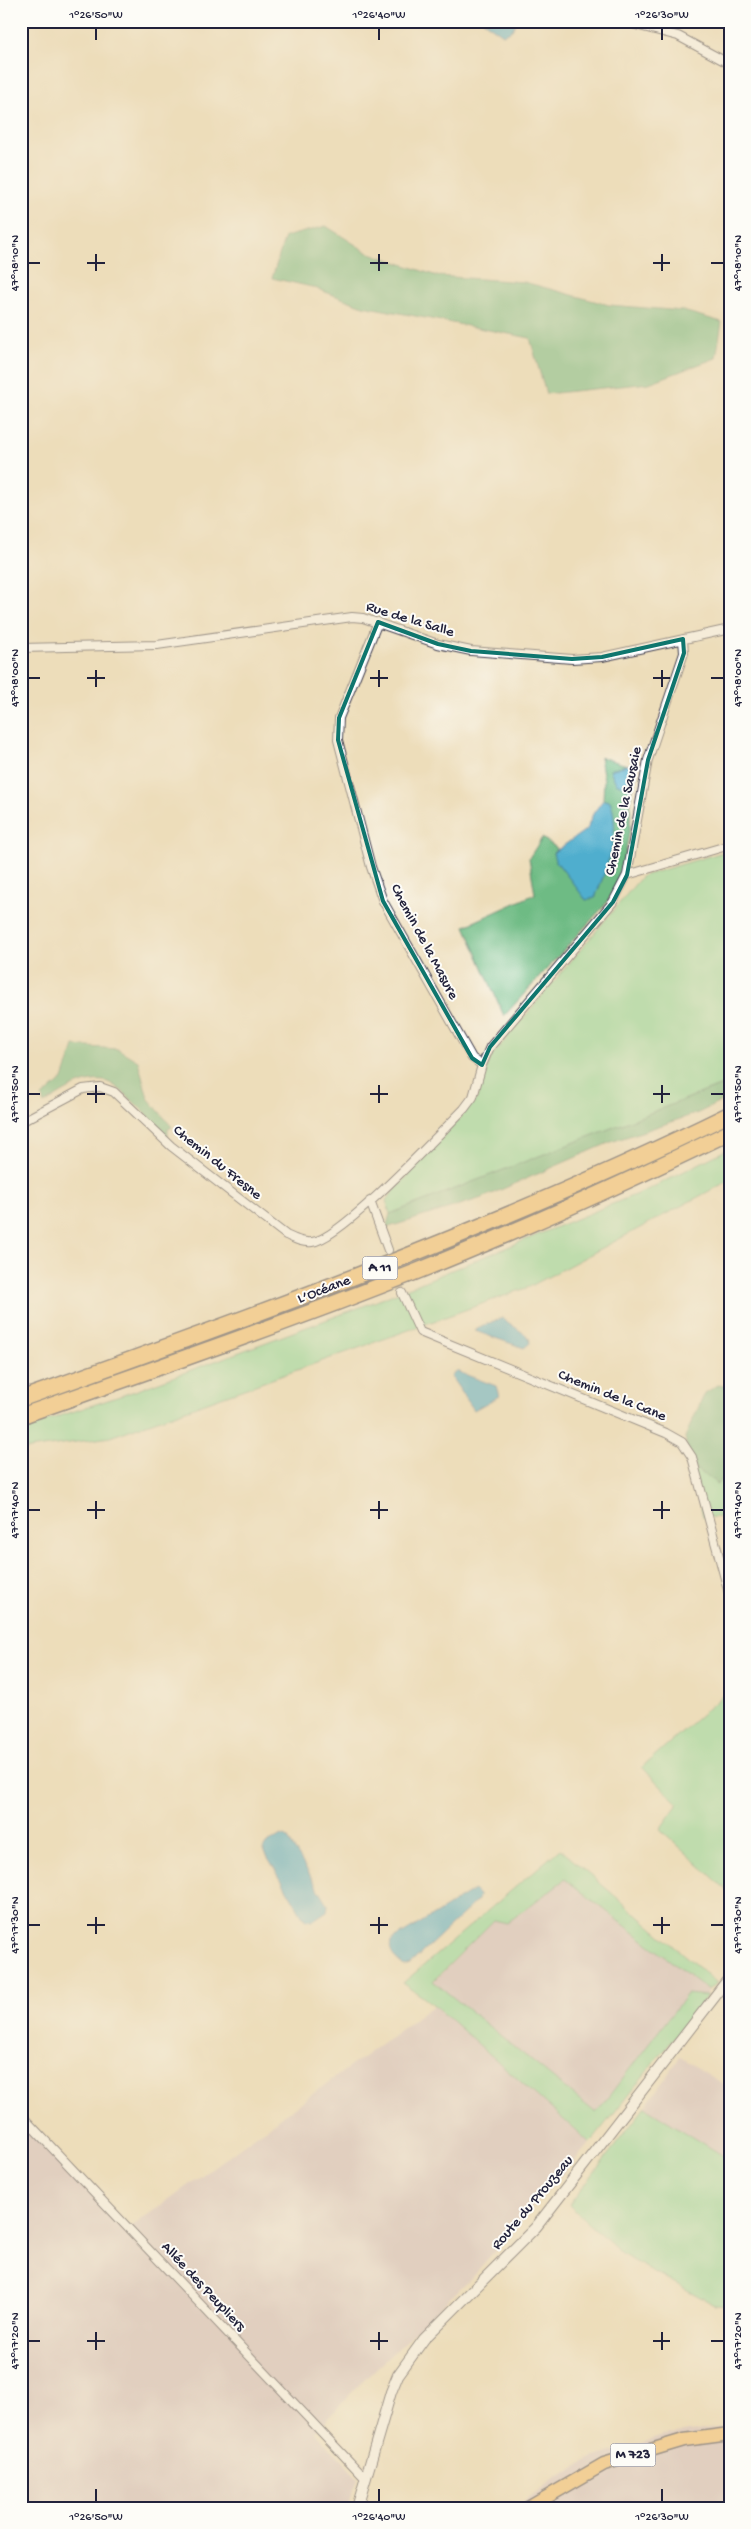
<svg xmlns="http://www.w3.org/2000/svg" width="751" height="2529" font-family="'Gochi Hand',sans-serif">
	<rect width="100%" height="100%" fill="#fdfcf7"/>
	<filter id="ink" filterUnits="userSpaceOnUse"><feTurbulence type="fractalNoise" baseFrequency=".02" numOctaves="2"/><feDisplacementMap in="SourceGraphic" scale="10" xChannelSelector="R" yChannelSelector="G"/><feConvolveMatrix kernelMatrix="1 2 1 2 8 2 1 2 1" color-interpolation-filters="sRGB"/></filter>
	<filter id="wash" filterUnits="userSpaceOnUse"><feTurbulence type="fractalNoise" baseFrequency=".0096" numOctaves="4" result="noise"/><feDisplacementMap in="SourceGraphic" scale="20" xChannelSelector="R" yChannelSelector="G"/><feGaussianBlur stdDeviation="1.12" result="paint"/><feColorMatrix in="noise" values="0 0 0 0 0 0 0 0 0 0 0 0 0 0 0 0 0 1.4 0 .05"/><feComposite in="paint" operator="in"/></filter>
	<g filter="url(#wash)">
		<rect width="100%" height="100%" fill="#edddba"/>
		<path fill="#d2bec5" d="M565,1879L708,1990L707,1996L687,1994L596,2113L433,1982L494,1920L507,1923Z
			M434,2005L590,2143L470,2279L360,2384L315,2432L358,2478L347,2508H21V2121L127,2230Z
			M680,2057L730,2088V2160L645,2107Z
			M730,2425V2508H515L551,2481L592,2458L670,2434Z"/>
		<path fill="#88db9d" stroke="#557e6c" d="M730,850V1082L390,1214L386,1200L477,1098L491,1057L642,876Z
			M730,1148V1180L529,1287L110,1437L29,1449L21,1452V1429L135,1391L374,1302L649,1189Z
			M689,1464L718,1484L730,1469V1518L703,1517Z
			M730,1689V1893L660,1829L678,1804L642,1767Z
			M560,1849L717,1983L708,1990L565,1879L507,1923L494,1920L433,1981L596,2113L687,1994L707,1996L590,2143L434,2005L403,1983Z
			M645,2107L730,2160V2306L715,2305L623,2255L569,2205Z"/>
		<path fill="#6ebb84" stroke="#486e60" d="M326,226L367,252L437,276L524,282L609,305L683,311L722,322L716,358L649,383L546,394L530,338L363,306L312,287L272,278L285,237Z
			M600,757L627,765L610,770L616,783L631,790L630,828L620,881L605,905L504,1016L465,926L535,894L529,858L542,838L557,848L553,853L586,900L610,801L603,800L604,780Z
			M74,1046L118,1049L138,1061L148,1098L172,1127L168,1129V1137C156,1125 118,1082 104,1081C82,1078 62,1093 44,1104L42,1097L63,1079Z
			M730,1082V1097L698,1113L611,1142L482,1198L386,1228L390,1214Z
			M718,1385L730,1387V1469L718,1484L689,1464L685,1437L705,1393Z"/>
		<path fill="#50aece" stroke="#396884" d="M483,21H517L512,30L503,35Z
			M627,765L635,767L636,776L631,790L616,783L610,770Z
			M603,800L610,801C622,831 606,870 595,898L586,900L555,860L553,853L587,829L593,814Z
			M502,1318L529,1337L530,1343L524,1348L475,1331L477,1328Z
			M456,1371L496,1386L499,1396L474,1410L451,1377Z
			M281,1835L287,1837L328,1905L327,1911L312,1921L305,1920L263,1849L266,1844Z
			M474,1890L479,1895L478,1900L410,1964L404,1966C395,1958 388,1954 391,1941Z"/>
	</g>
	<g filter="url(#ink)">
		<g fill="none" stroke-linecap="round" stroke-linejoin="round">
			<path stroke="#c4b8a1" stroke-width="8" stroke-dasharray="8 4" stroke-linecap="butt" d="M391,1259L402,1293"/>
			<defs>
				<path id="minor" d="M620,21L678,36L730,64
					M21,648L157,645L352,617L363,618L438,644L471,651L572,659L602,657L730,629
					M627,875L730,845
					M482,1065L490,1047L613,902L627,875L648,760L684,653L683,639
					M21,1122L83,1089L100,1087L114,1092L171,1146L286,1235C295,1239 302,1243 312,1242C341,1239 438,1135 464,1109L473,1097L482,1065L472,1058L383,901L371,867L338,740L339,718L378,622
					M370,1201L388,1250
					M402,1293L420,1332L666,1433L682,1442L692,1457L730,1597
					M21,2115L366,2479"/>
				<path id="tertiary" d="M357,2508L391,2392L398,2375L424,2339L536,2227L730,1977"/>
				<path id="primary" d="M528,2508L604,2464L684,2440L730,2434"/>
				<path id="motorway" d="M21,1399C263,1313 500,1227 730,1114
					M21,1416C154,1369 287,1323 418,1271C524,1229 627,1182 730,1132"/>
			</defs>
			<use href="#minor" stroke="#403e4e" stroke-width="10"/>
			<use href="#tertiary" stroke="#403e4e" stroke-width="12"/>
			<use href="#primary" stroke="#403e4e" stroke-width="15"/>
			<use href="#motorway" stroke="#403e4e" stroke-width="18"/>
			<use href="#minor" stroke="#fff" stroke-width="8"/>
			<use href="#tertiary" stroke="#fff" stroke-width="10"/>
			<use href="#primary" stroke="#f8bf6c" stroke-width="12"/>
			<use href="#motorway" stroke="#f8bf6c" stroke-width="15"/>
		</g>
	</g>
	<path d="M0 0H751V2529H0ZM378,622L438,644L471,651L572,659L602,657L683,639L684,653L648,760L627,875L613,902L490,1047L482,1065L472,1058L383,901L338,740L339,718Z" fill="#edddba" fill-opacity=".55" fill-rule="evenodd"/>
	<path fill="none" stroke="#0f766e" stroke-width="4" stroke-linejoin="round" d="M378,622L438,644L471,651L572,659L602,657L683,639L684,653L648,760L627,875L613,902L490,1047L482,1065L472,1058L383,901L338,740L339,718Z"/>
	<path fill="none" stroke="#22223b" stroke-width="2" d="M96,28V40M379,28V40M662,28V40M96,254V271M379,254V271M662,254V271M28,263H40M87,263H105M370,263H388M653,263H670M711,263H724M96,670V687M379,670V687M662,670V687M28,678H40M87,678H105M370,678H388M653,678H670M711,678H724M96,1085V1103M379,1085V1103M662,1085V1103M28,1094H40M87,1094H105M370,1094H388M653,1094H670M711,1094H724M96,1501V1519M379,1501V1519M662,1501V1519M28,1510H40M87,1510H105M370,1510H388M653,1510H670M711,1510H724M96,1917V1934M379,1917V1934M662,1917V1934M28,1925H40M87,1925H105M370,1925H388M653,1925H670M711,1925H724M96,2332V2350M379,2332V2350M662,2332V2350M28,2341H40M87,2341H105M370,2341H388M653,2341H670M711,2341H724M96,2489V2502M379,2489V2502M662,2489V2502"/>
	<g text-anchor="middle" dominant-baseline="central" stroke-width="4" stroke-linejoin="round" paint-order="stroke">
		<g fill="#fdfcf7" stroke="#646373" stroke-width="1">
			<rect x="362.5" y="1256.5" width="35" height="23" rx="4"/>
			<rect x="610.5" y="2443.5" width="45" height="23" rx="4"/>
		</g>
		<g font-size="14" font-weight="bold" fill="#22223b">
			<text x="380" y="1268">A 11</text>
			<text x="633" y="2455">M 723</text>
		</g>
		<g font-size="15" fill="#22223b" stroke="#fdfcf7">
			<text transform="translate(410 620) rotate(17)">Rue de la Salle</text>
			<text transform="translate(624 811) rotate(-78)">Chemin de la Sausaie</text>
			<text transform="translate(424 942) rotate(62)">Chemin de la Masure</text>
			<text transform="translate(217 1163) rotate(39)">Chemin du Fresne</text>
			<text transform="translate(324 1290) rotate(-21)">L’Océane</text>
			<text transform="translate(612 1396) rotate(22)">Chemin de la Cane</text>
			<text transform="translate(533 2203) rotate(-50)">Route du Prouzeau</text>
			<text transform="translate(203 2287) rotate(47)">Allée des Peupliers</text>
		</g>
	</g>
	<rect width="751" height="2529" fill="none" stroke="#fdfcf7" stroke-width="55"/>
	<rect x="28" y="28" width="696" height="2474" fill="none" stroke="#22223b" stroke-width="2"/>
	<g font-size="12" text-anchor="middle" fill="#22223b">
		<text x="96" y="18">1°26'50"W</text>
		<text x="379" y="18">1°26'40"W</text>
		<text x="662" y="18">1°26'30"W</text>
		<text transform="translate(14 263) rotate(-90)" y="4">47°18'10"N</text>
		<text transform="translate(737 263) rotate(-90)" y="4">47°18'10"N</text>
		<text transform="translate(14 678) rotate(-90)" y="4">47°18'00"N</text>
		<text transform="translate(737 678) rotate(-90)" y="4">47°18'00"N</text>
		<text transform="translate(14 1094) rotate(-90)" y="4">47°17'50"N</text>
		<text transform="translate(737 1094) rotate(-90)" y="4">47°17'50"N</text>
		<text transform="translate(14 1510) rotate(-90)" y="4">47°17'40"N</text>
		<text transform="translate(737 1510) rotate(-90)" y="4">47°17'40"N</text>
		<text transform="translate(14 1925) rotate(-90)" y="4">47°17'30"N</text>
		<text transform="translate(737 1925) rotate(-90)" y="4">47°17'30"N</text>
		<text transform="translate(14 2341) rotate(-90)" y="4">47°17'20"N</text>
		<text transform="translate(737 2341) rotate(-90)" y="4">47°17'20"N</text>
		<text x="96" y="2520">1°26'50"W</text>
		<text x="379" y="2520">1°26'40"W</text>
		<text x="662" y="2520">1°26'30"W</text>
	</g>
</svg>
